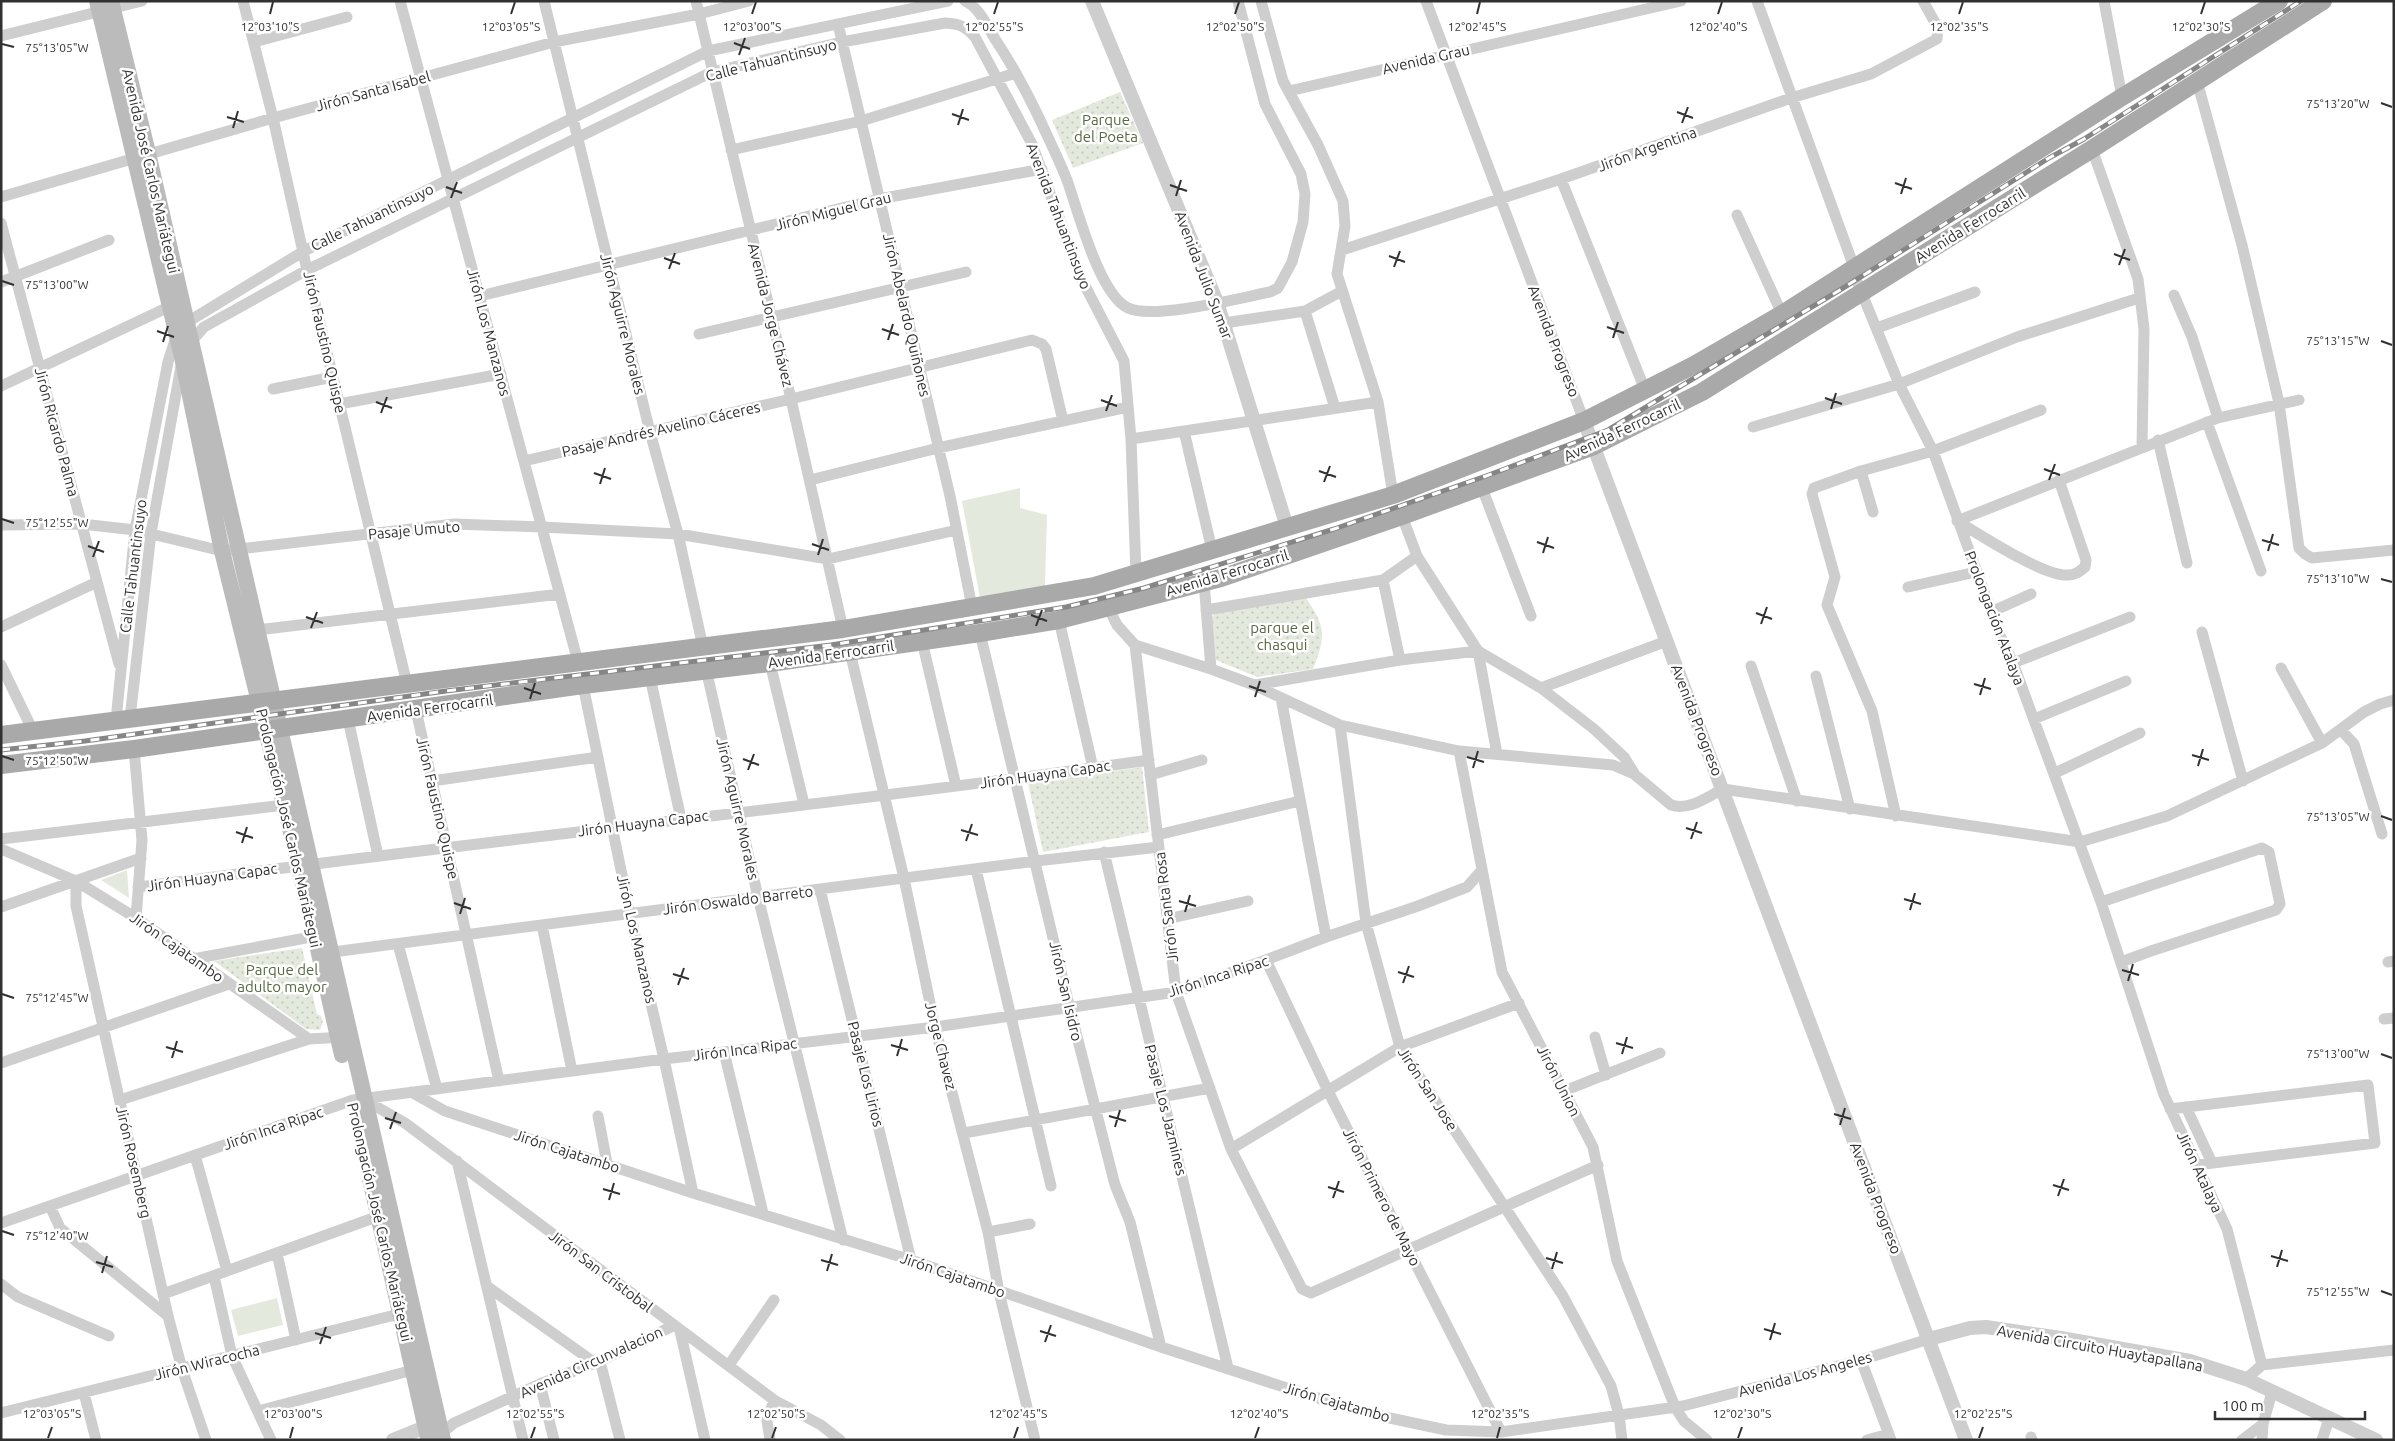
<svg xmlns="http://www.w3.org/2000/svg" width="2395" height="1441" font-family="Ubuntu,sans-serif">
	<defs>
		<pattern id="park-dots" width="8" height="8" patternUnits="userSpaceOnUse" patternTransform="scale(1.25)"><rect width="8" height="8" fill="#e4e9dd"/><path d="M2 2h.1M6 6h.1" fill="none" stroke="#c4c8be" stroke-width="1.8" stroke-linecap="round"/></pattern>
	</defs>
	<rect width="100%" height="100%" fill="#fff"/>
	<path fill="#e4e9dd" d="M1020,488V508L1047,515L1045,586L980,598L962,501Z
		M127,870L129,898L101,880Z
		M277,1298L283,1325L238,1336L231,1310Z"/>
	<path fill="url(#park-dots)" d="M1120,92L1143,143L1073,168L1052,120Z
		M1306,598C1326,627 1326,636 1313,669L1257,677L1216,660L1212,617L1217,611Z
		M1142,767L1149,832L1043,852L1028,783Z
		M302,948L317,1014L321,1016L323,1021L320,1030L306,1029L214,961Z"/>
	<g fill="none" stroke-linecap="round" stroke-linejoin="round">
		<path stroke="#cecece" stroke-width="11" d="M243,1L273,118L307,270L407,684
			M400,1L578,662
			M544,1L650,432L678,534L703,647
			M696,1L791,399L843,629
			M965,1C979,7 987,26 995,39C1015,69 1032,102 1047,135C1054,150 1061,165 1067,180C1078,211 1099,294 1128,308C1153,320 1240,298 1270,292L1278,288L1292,262L1303,222L1305,194L1301,174L1265,104L1238,1
			M1261,1L1283,81L1318,145L1343,201L1345,226L1337,274L1378,402L1393,495
			M1426,1L1584,421
			M1757,1L1854,267L1856,279L1899,384L1933,451L1999,633L2013,663L2101,902L2164,1095L2227,1229L2262,1365L2246,1379
			M2104,1L2122,97
			M838,24L950,496L972,607
			M1,36L142,1
			M254,42L347,17
			M2197,81L2242,245L2279,403L2299,548L2305,554L2312,558L2394,550
			M1289,91L1681,1
			M2092,149L2138,279L2144,329L2142,447
			M731,150L861,121L1016,73
			M1561,179L1645,390
			M1,197L273,118L554,42L699,14L749,1
			M1737,215L1782,314
			M1,223L119,664
			M1342,250L1561,179L1791,98L1871,74L1937,39L1938,28L1923,1
			M1,282L109,240
			M2174,295L2192,337L2218,418
			M480,296L879,199L1042,169
			M1305,311L1335,408
			M1224,323L1305,311L1342,291
			M1877,328L1975,292
			M699,334L966,272
			M189,344L204,327L307,270L712,72L842,42L945,23C960,24 965,26 975,37L1032,144L1081,278L1124,361L1131,439L1136,573
			M1,386L175,304
			M273,389L333,377
			M339,404L501,374
			M2207,422L2261,571
			M1753,427L1899,384L2017,337L2139,298
			M1184,431L1212,550
			M1131,439L1378,402
			M2158,440L2187,563
			M524,461L791,399L1032,340L1042,344L1046,349L1063,421
			M1861,471L1873,512
			M810,480L938,448L1128,407
			M1482,488L1531,616
			M1402,516L1417,556L1478,651L1541,688L1594,729L1624,757L1634,773
			M1957,521L2218,418L2299,400
			M1957,521C1979,534 2044,577 2068,575C2075,575 2079,572 2085,567L2086,560L2059,480
			M1,525L82,524L135,530L222,551L454,524L542,527L678,534L828,559L957,530
			M1383,580L1400,660
			M1204,582L1211,669
			M1908,587L1976,572
			M1108,607L1117,625L1135,645L1211,669L1254,685L1340,725L1459,751L1613,765L1634,774L1671,805C1689,811 1707,797 1723,789L2080,842L2167,816L2322,743L2364,712L2380,704L2394,700
			M1206,610L1383,580L1417,556
			M1991,612L2031,594
			M1059,620L1093,768
			M1,627L97,582
			M257,630L560,594
			M2202,632L2243,781
			M980,633L1070,1009L1115,1185L1130,1222L1161,1347
			M922,641L956,786
			M1135,645L1176,992L1231,1149L1302,1289L1311,1293L1598,1165
			M850,652L904,878L935,1027L988,1232L999,1292L1035,1440
			M770,663L804,804
			M2013,663L2130,617
			M1,665L33,731
			M1751,666L1797,801
			M2281,668L2322,743
			M706,669L758,897L843,1240
			M1816,676L1850,809
			M650,677L681,819
			M583,685L630,914L664,1059L693,1193
			M1255,685L1400,660L1478,651L1497,754
			M1541,688L1667,641
			M1281,698L1326,937
			M416,710L499,1081
			M130,718L151,533L181,366
			M348,719L378,856
			M2034,719L2126,681
			M116,720L135,530L168,362L177,334L186,323L304,251L708,51L948,1
			M1340,725L1366,923L1400,1047L1563,1296L1611,1386L1619,1415L1622,1440
			M2341,730L2354,744L2382,834
			M134,749L142,840L136,918
			M1459,751L1502,972L1593,1147L1617,1261L1675,1407L1684,1421L1707,1440
			M2055,773L2140,733
			M1150,775L1202,760
			M432,781L598,757
			M1896,816L1872,711L1827,605L1835,577L1812,494L1814,488L1861,471L1933,451L2041,410
			M1157,835L1300,801
			M1,839L284,805
			M1,849L76,881L136,918L309,1039L344,1037
			M1104,852L1228,1368
			M976,869L1051,1186
			M76,881V906L168,1316L182,1369L206,1440
			M138,887C474,841 812,808 1149,760
			M820,889L911,1260
			M2101,902L2262,848L2269,852L2280,904L2276,910L2151,951L2121,962
			M1,907L141,858
			M1167,919L1248,901
			M542,925L572,1071
			M398,944L437,1089
			M325,953L1036,861L1159,847
			M193,959L322,935
			M1266,960L1328,1091L1501,1432
			M2388,962L2394,961
			M2384,1019L2394,1018
			M1595,1037L1606,1075
			M724,1052L763,1213
			M1,1063L229,984
			M1564,1091L1660,1053
			M411,1092L445,1111L693,1193L911,1260L1161,1347L1330,1402L1371,1414L1446,1430L1501,1432L1683,1406L1861,1360L1929,1339
			M363,1099L405,1123L774,1400L821,1425L840,1440
			M120,1100L309,1039
			M2186,1107L2212,1163
			M2170,1109L2368,1085L2375,1143L2197,1165
			M598,1116L607,1163
			M964,1133L1210,1088
			M1231,1149L1400,1047L1519,1003
			M195,1155L227,1271
			M457,1161L523,1440
			M50,1206L60,1228L168,1316
			M1,1223L353,1100L664,1059L935,1027L1176,992L1266,960L1326,937L1418,906L1467,887L1482,870
			M988,1232L1030,1224
			M277,1253L296,1340
			M214,1276L232,1356L271,1440
			M1,1284L18,1297L109,1336
			M488,1287L595,1363
			M163,1294L379,1216
			M680,1331L705,1440
			M1861,1360L1891,1440
			M600,1361L620,1440
			M729,1365L774,1300
			M2262,1365L2394,1350
			M540,1384L554,1440
			M84,1393L96,1440
			M258,1411L413,1370
			M1,1413L407,1312
			M442,1433L454,1423L540,1384L600,1361L673,1326
			M2031,1437L2032,1440
			M770,1440L767,1421L774,1400
			M1867,1440L1889,1434
			M2242,1440L2263,1424
			M2262,1440L2263,1424L2272,1392
			M2322,1440L2329,1419"/>
		<path stroke="#cecece" stroke-width="14" d="M1092,1L1217,302L1287,527
			M1584,421L1966,1440
			M1929,1339L1970,1328L1986,1327L2061,1338L2190,1361L2246,1379L2376,1440
			M393,1440L435,1423"/>
		<path stroke="#bbb" stroke-width="16" d="M97,1L182,357L222,551L299,865L342,1055
			M111,1L148,153L443,1440
			M370,1179L428,1438"/>
		<path stroke="#a9a9a9" stroke-width="18" d="M1,735L843,629L1094,586L1393,495L1584,421L1694,365L1782,314L2122,97L2279,1
			M1,765L134,749L583,685L770,663L980,633L1059,620L1221,578L1402,516L1594,446L1702,392L2092,149L2323,1"/>
		<defs>
			<path id="rail" d="M1,750L85,741L446,691L831,645L1066,607L1144,588L1334,529L1486,476L1608,430L1840,290L2049,158L2084,139L2301,1"/>
		</defs>
		<use href="#rail" stroke="#868686" stroke-width="5"/>
		<use href="#rail" stroke="#fff" stroke-width="3" stroke-dasharray="9" stroke-linecap="butt"/>
	</g>
	<path fill="none" stroke="#313131" stroke-width="2" d="M270,14L273,2M511,14L515,2M752,14L756,2M994,14L998,2M1235,14L1239,2M1477,14L1480,2M1718,14L1722,2M1959,14L1963,2M2201,14L2205,2M734,43L750,49M2,44L14,47M739,55L745,38M2381,103L2392,107M1677,112L1693,118M952,114L969,120M227,117L244,122M1682,123L1688,107M958,125L963,109M233,128L238,111M1895,183L1912,189M1170,185L1187,191M446,187L462,193M1901,194L1906,178M1176,196L1181,180M451,198L457,182M2114,254L2130,260M1389,256L1405,262M664,258L680,264M2119,265L2125,249M1394,267L1400,251M669,269L675,253M2,281L14,285M1607,327L1624,333M882,329L899,335M157,331L174,337M1613,338L1618,322M888,340L893,324M2381,341L2392,345M163,342L168,326M1825,398L1842,404M1101,400L1117,406M376,402L392,408M1831,409L1836,393M1106,411L1112,395M381,413L387,397M2044,469L2060,475M1319,471L1336,477M594,473L611,479M2049,480L2055,464M1324,482L1330,466M600,484L605,468M2,519L14,523M2262,540L2279,545M1537,542L1554,548M812,544L829,550M88,546L104,552M2268,551L2273,534M1543,553L1548,537M818,555L823,539M93,557L99,541M2381,579L2392,582M1756,613L1772,619M1031,615L1047,621M306,617L323,623M1761,624L1767,607M1036,626L1042,610M311,628L317,612M1974,684L1991,689M1249,686L1266,692M524,688L541,694M1980,695L1985,678M1255,697L1260,681M530,699L535,683M2192,755L2209,760M2,756L14,760M1467,757L1484,762M743,759L759,765M2198,766L2203,749M1473,768L1478,751M748,770L754,754M2381,816L2392,820M1686,828L1702,833M961,830L978,835M236,832L253,838M1691,839L1697,822M966,841L972,824M242,843L247,827M1904,899L1921,904M1179,901L1196,906M454,903L471,909M1910,910L1915,893M1185,912L1190,895M460,914L465,898M2122,970L2139,975M1398,972L1414,977M673,974L689,979M2128,981L2133,964M1403,983L1409,966M678,985L684,968M2,994L14,998M1616,1043L1633,1048M891,1045L908,1050M166,1047L183,1052M1622,1054L1627,1037M2381,1054L2392,1058M897,1056L902,1039M172,1058L177,1041M1834,1114L1851,1119M1109,1116L1126,1121M385,1118L401,1123M1840,1125L1845,1108M1115,1127L1120,1110M390,1129L396,1112M2053,1185L2069,1190M1328,1187L1344,1192M603,1189L620,1194M2058,1196L2064,1179M1333,1198L1339,1181M609,1200L614,1183M2,1231L14,1235M2271,1256L2288,1261M1546,1258L1563,1263M821,1260L838,1265M96,1262L113,1267M2277,1267L2282,1250M1552,1269L1557,1252M827,1271L832,1254M102,1273L107,1256M2381,1291L2392,1295M1764,1329L1781,1334M1040,1331L1056,1336M315,1333L331,1338M1770,1340L1775,1323M1045,1342L1051,1325M320,1344L326,1327M48,1438L52,1427M290,1438L293,1427M531,1438L535,1427M772,1438L776,1427M1014,1438L1018,1427M1255,1438L1259,1427M1497,1438L1500,1427M1738,1438L1742,1427M1979,1438L1983,1427"/>
	<g text-anchor="middle" dominant-baseline="central" stroke-width="5" stroke-linejoin="round" paint-order="stroke">
		<g font-size="15" fill="#313131" stroke="#fff">
			<text transform="translate(1426 59) rotate(-13)">Avenida Grau</text>
			<text transform="translate(771 60) rotate(-14)">Calle Tahuantinsuyo</text>
			<text transform="translate(373 91) rotate(-15)">Jirón Santa Isabel</text>
			<text transform="translate(1647 149) rotate(-20)">Jirón Argentina</text>
			<text transform="translate(151 171) rotate(77)">Avenida José Carlos Mariátegui</text>
			<text transform="translate(833 211) rotate(-14)">Jirón Miguel Grau</text>
			<text transform="translate(1059 216) rotate(69)">Avenida Tahuantinsuyo</text>
			<text transform="translate(372 217) rotate(-26)">Calle Tahuantinsuyo</text>
			<text transform="translate(1970 225) rotate(-32)">Avenida Ferrocarril</text>
			<text transform="translate(1204 275) rotate(69)">Avenida Julio Sumar</text>
			<text transform="translate(771 315) rotate(76)">Avenida Jorge Chávez</text>
			<text transform="translate(907 315) rotate(77)">Jirón Abelardo Quiñones</text>
			<text transform="translate(623 324) rotate(76)">Jirón Aguirre Morales</text>
			<text transform="translate(489 332) rotate(75)">Jirón Los Manzanos</text>
			<text transform="translate(1554 341) rotate(69)">Avenida Progreso</text>
			<text transform="translate(325 342) rotate(77)">Jirón Faustino Quispe</text>
			<text transform="translate(661 429) rotate(-13)">Pasaje Andrés Avelino Cáceres</text>
			<text transform="translate(1622 430) rotate(-25)">Avenida Ferrocarril</text>
			<text transform="translate(57 432) rotate(75)">Jirón Ricardo Palma</text>
			<text transform="translate(414 530) rotate(-5)">Pasaje Umuto</text>
			<text transform="translate(133 566) rotate(-83)">Calle Tahuantinsuyo</text>
			<text transform="translate(1227 573) rotate(-17)">Avenida Ferrocarril</text>
			<text transform="translate(1995 618) rotate(69)">Prolongación Atalaya</text>
			<text transform="translate(831 654) rotate(-8)">Avenida Ferrocarril</text>
			<text transform="translate(430 708) rotate(-8)">Avenida Ferrocarril</text>
			<text transform="translate(1697 720) rotate(69)">Avenida Progreso</text>
			<text transform="translate(1045 774) rotate(-8)">Jirón Huayna Capac</text>
			<text transform="translate(438 808) rotate(77)">Jirón Faustino Quispe</text>
			<text transform="translate(738 809) rotate(77)">Jirón Aguirre Morales</text>
			<text transform="translate(643 823) rotate(-7)">Jirón Huayna Capac</text>
			<text transform="translate(289 828) rotate(77)">Prolongación José Carlos Mariátegui</text>
			<text transform="translate(212 877) rotate(-8)">Jirón Huayna Capac</text>
			<text transform="translate(738 900) rotate(-7)">Jirón Oswaldo Barreto</text>
			<text transform="translate(1166 907) rotate(-97)">Jirón Santa Rosa</text>
			<text transform="translate(637 939) rotate(77)">Jirón Los Manzanos</text>
			<text transform="translate(177 947) rotate(35)">Jirón Cajatambo</text>
			<text transform="translate(1218 976) rotate(-18)">Jirón Inca Ripac</text>
			<text transform="translate(1066 991) rotate(77)">Jirón San Isidro</text>
			<text transform="translate(941 1046) rotate(76)">Jorge Chavez</text>
			<text transform="translate(745 1049) rotate(-7)">Jirón Inca Ripac</text>
			<text transform="translate(866 1074) rotate(76)">Pasaje Los Lirios</text>
			<text transform="translate(1559 1081) rotate(63)">Jirón Union</text>
			<text transform="translate(1428 1089) rotate(57)">Jirón San Jose</text>
			<text transform="translate(1166 1110) rotate(76)">Pasaje Los Jazmines</text>
			<text transform="translate(273 1128) rotate(-19)">Jirón Inca Ripac</text>
			<text transform="translate(567 1151) rotate(18)">Jirón Cajatambo</text>
			<text transform="translate(134 1162) rotate(77)">Jirón Rosemberg</text>
			<text transform="translate(2200 1172) rotate(65)">Jirón Atalaya</text>
			<text transform="translate(1382 1197) rotate(63)">Jirón Primero de Mayo</text>
			<text transform="translate(1876 1198) rotate(69)">Avenida Progreso</text>
			<text transform="translate(380 1222) rotate(77)">Prolongación José Carlos Mariátegui</text>
			<text transform="translate(601 1271) rotate(37)">Jirón San Cristobal</text>
			<text transform="translate(953 1275) rotate(19)">Jirón Cajatambo</text>
			<text transform="translate(2100 1348) rotate(10)">Avenida Circuito Huaytapallana</text>
			<text transform="translate(207 1362) rotate(-14)">Jirón Wiracocha</text>
			<text transform="translate(591 1362) rotate(-24)">Avenida Circunvalacion</text>
			<text transform="translate(1805 1374) rotate(-15)">Avenida Los Angeles</text>
			<text transform="translate(1337 1402) rotate(16)">Jirón Cajatambo</text>
		</g>
		<g font-size="15" fill="#576941" stroke="#fff">
			<text x="1106" y="119">Parque<tspan x="1106" dy="17">del Poeta</tspan></text>
			<text x="1282" y="627">parque el<tspan x="1282" dy="17">chasqui</tspan></text>
			<text x="282" y="969">Parque del<tspan x="282" dy="17">adulto mayor</tspan></text>
		</g>
	</g>
	<g font-size="12" text-anchor="middle" fill="#313131" stroke="#fff" stroke-width="5" stroke-linejoin="round" paint-order="stroke">
		<text x="270" y="31">12°03'10"S</text>
		<text x="511" y="31">12°03'05"S</text>
		<text x="752" y="31">12°03'00"S</text>
		<text x="994" y="31">12°02'55"S</text>
		<text x="1235" y="31">12°02'50"S</text>
		<text x="1477" y="31">12°02'45"S</text>
		<text x="1718" y="31">12°02'40"S</text>
		<text x="1959" y="31">12°02'35"S</text>
		<text x="2201" y="31">12°02'30"S</text>
		<text x="57" y="52">75°13'05"W</text>
		<text x="2338" y="108">75°13'20"W</text>
		<text x="57" y="289">75°13'00"W</text>
		<text x="2338" y="345">75°13'15"W</text>
		<text x="57" y="527">75°12'55"W</text>
		<text x="2338" y="583">75°13'10"W</text>
		<text x="57" y="765">75°12'50"W</text>
		<text x="2338" y="821">75°13'05"W</text>
		<text x="57" y="1002">75°12'45"W</text>
		<text x="2338" y="1058">75°13'00"W</text>
		<text x="57" y="1240">75°12'40"W</text>
		<text x="2338" y="1296">75°12'55"W</text>
		<text x="52" y="1418">12°03'05"S</text>
		<text x="293" y="1418">12°03'00"S</text>
		<text x="535" y="1418">12°02'55"S</text>
		<text x="776" y="1418">12°02'50"S</text>
		<text x="1018" y="1418">12°02'45"S</text>
		<text x="1259" y="1418">12°02'40"S</text>
		<text x="1500" y="1418">12°02'35"S</text>
		<text x="1742" y="1418">12°02'30"S</text>
		<text x="1983" y="1418">12°02'25"S</text>
	</g>
	<rect width="2395" height="1441" fill="none" stroke="#313131" stroke-width="5"/>
	<path d="M2215 1411v8h150v-8" fill="none" stroke="#313131" stroke-width="2.5"/>
	<text x="2222" y="1411" font-size="15" fill="#313131" stroke="#ffffff" stroke-width="4" paint-order="stroke">100 m</text>
</svg>
